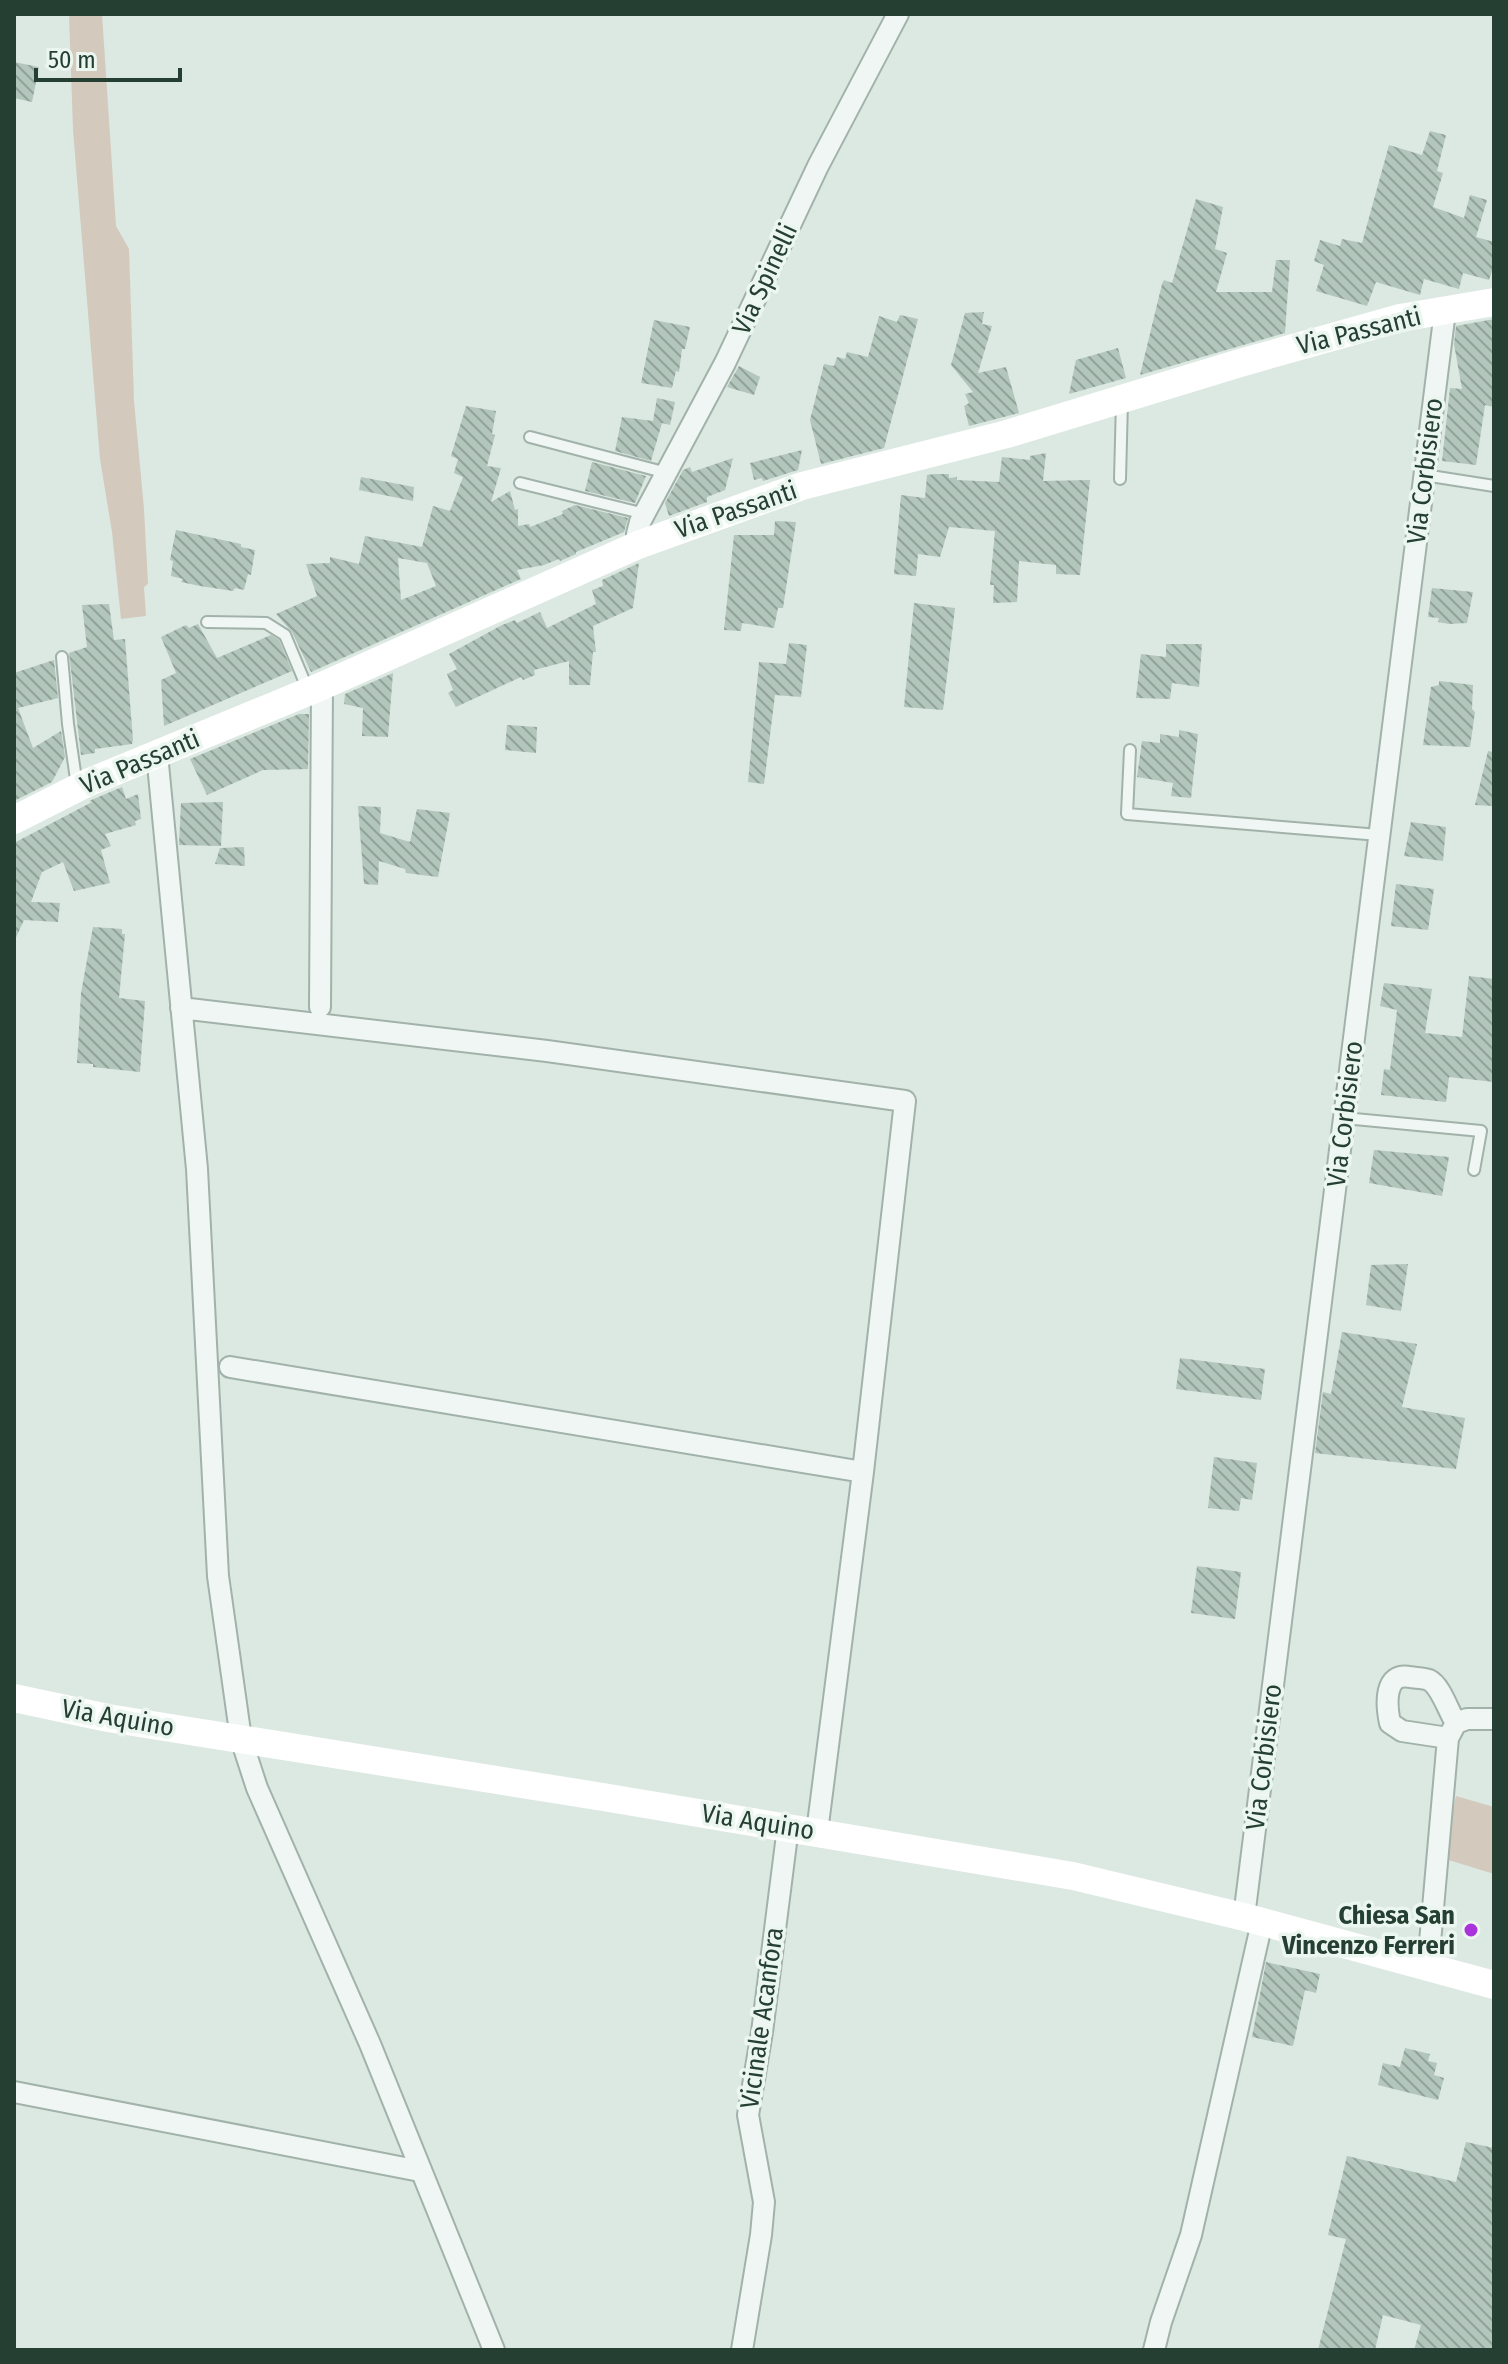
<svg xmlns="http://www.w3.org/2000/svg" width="1508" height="2364" font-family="'Fira Sans Condensed',sans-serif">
	<defs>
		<pattern id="building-back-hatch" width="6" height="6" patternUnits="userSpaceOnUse" patternTransform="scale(2)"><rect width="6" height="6" fill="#b3c6bc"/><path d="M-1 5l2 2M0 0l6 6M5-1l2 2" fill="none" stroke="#91a299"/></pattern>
	</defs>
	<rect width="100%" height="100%" fill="#dce8e2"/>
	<path fill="#d3cabd" d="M69,14H102L116,226L129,249L134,401L144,509L148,584L144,587L146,616L121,619L112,532L100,459L73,130Z
		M1456,1796L1494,1807V1874L1442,1858Z"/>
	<path fill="url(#building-back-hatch)" fill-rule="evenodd" d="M14,62L39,67L32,102L14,98Z
		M1430,131L1446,135L1437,171L1443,173L1433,207L1464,218L1470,195L1487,200L1476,237L1494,242V265L1489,280L1463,273L1459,289L1424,279L1420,295L1376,282L1367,306L1316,291L1324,265L1314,261L1320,240L1340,246L1342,239L1362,243L1389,145L1422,155Z
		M1196,199L1223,207L1215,249L1227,253L1216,292H1272L1276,260H1290L1285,333L1140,375L1162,284L1164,280L1172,283Z
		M984,312L982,324L992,326L978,373L1006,367L1019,413L969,426L964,406L969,403L965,394L973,392L951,365L965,313Z
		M900,315L918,319L884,448L821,464L810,420L824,364L834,366L837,357L845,359L847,352L868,357L879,316L897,322Z
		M1494,319V407L1485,405L1476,465L1442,461L1450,388L1462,389L1454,344L1456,326Z
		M654,320L690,327L685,349H682L679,372L676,371L672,388L641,383Z
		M1118,348L1126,378L1069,394L1076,360Z
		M739,366L760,377L754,395L727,387Z
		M657,398L675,402L670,425L662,423L651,461L615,451L622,417L653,421Z
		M466,406L496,411L492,434L495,435L487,466L501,468L491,502L510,491L515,510L518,509V526L529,524L530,527L563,514L562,511L575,505L628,518L624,532L576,552V554L560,561L559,559L544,565L517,570L521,579L311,672L292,632L276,614L317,596L306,564L330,563V557L359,564L365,536L422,547L433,506L450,511L463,477L454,473L458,459L451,456ZM398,558L427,563L436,586L401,600Z
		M802,450L798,470L763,481L762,478L754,480L750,463Z
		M1046,453L1043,481L1090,480L1080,575L1056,574V565L1019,561L1017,602L993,603L994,585H990L995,531L949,527L940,557L918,554L916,576L894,574L901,495L925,498L927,475L935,474H949V478L957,477V480L999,482L1002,457L1030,460V456Z
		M733,458L725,490L707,497V502L669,516L665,503L683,470L690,467L692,472Z
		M592,462L646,476L635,503L585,491Z
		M361,477L414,487L413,501L359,490Z
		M775,521L796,522L783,608H778L774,628L742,623L741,631L724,630L734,535H774Z
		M176,530L241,544V547L255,550L251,575L248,574L244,590L235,588L233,591L200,586L181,582L183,579L171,576L173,561L170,560Z
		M639,563L633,608L593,626L596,652H593L590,685H569V661L534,670L535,675L523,680L521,677L456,707L448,693L453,690L447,674L457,669L449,654L502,625L515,620L517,623L540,612L547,628L596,604L592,590L603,586L602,580Z
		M1432,588L1473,592L1467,623L1449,624L1438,622L1439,618L1428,617Z
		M914,603L955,608L943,710L904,707Z
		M109,604L114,640L125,639L133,740L132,744L95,749V753L81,755L69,653L87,647L82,605Z
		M198,624L217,658L271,635L279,640L292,671L164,726L161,680L176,673L161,637L186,625L189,628Z
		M789,643L807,645L801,697L775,695L764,784L748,782L759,662L786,664Z
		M1166,644H1202L1199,687L1172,683L1170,699L1136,698L1141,654L1166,657Z
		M54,660L58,698L18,708L33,748L61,731L65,757L52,782L14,801V673Z
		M393,673L388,737L362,736L363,708L344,704L345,694Z
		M1439,681L1473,685L1472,709L1475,712L1470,747L1423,745L1431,687L1439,685Z
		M299,714H309L308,769L263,770L207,795L190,759Z
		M507,725L537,727L536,753L505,750Z
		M1179,730L1198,734L1191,798L1171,796L1173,783L1137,777L1142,741L1160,743V734L1179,737Z
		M1488,751L1494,752V806L1475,805Z
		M122,787L126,799L138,794L141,819L135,821L136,825L105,834L111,846L101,850L110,883L74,891L63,862L42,872L31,902L60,903L58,922L24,920L14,942V843L92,802L89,801Z
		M223,802L221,846L179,845L181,803Z
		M358,806L381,807L380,833L410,842L417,809L450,813L438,877L406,873L405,869L379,861L378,885L364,884Z
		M1411,822L1446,827L1443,861L1404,856Z
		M244,847L245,866L215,864L220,848Z
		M1396,884L1434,889L1428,930L1391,926Z
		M93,927L122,929V934H125L119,998L145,1001L140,1072L93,1067V1064L77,1063L81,993Z
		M1469,976L1494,979V1082L1449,1077L1446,1102L1381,1095L1384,1069L1390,1070L1397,1010L1380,1006L1384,983L1432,989L1425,1033L1462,1037Z
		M1374,1150L1449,1157L1442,1196L1369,1183Z
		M1408,1264L1401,1311L1366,1305L1371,1265Z
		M1342,1332L1417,1344L1402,1407L1465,1418L1456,1469L1315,1453L1323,1392L1331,1394Z
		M1180,1358L1265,1369L1261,1400L1176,1389Z
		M1214,1457L1257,1463L1252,1500L1241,1498L1239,1511L1208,1508Z
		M1197,1566L1241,1572L1235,1619L1191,1613Z
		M1266,1962L1320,1974L1316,1993L1305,1990L1293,2046L1252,2037Z
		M1405,2048L1430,2054L1428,2061L1437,2063L1434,2075L1444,2078L1438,2100L1378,2085L1383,2063L1400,2067Z
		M1466,2142L1494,2148V2350H1414L1421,2325L1383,2315L1375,2350H1318L1346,2239L1328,2235L1347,2156L1456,2182Z"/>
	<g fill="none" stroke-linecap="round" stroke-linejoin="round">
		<defs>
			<path id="lane" d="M530,437L667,473
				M1424,475L1494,486
				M1120,479L1122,401
				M520,483L645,514
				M207,622L266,623L285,635L308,690
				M62,657L68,724L77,786
				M1130,750L1127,814L1379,835
				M1344,1118L1481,1131L1474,1170"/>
			<path id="street" d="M638,545L637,534L640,522L725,363L818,166L898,14
				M157,754L197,1169L218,1576L241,1739L257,1788L370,2044L494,2350
				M320,1007L322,686
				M181,1008L547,1051L905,1101L863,1472L817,1832
				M230,1367L863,1472
				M1448,1738L1402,1731L1390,1723C1386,1704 1384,1672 1410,1677C1415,1678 1424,1678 1429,1680C1441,1686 1448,1711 1456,1723
				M1244,1917L1445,311
				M1428,1965L1448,1738L1456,1723L1467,1719H1494
				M14,2092L420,2171
				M742,2350L761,2235L764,2202L748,2115L762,2032L788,1827
				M1154,2350L1161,2322L1191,2235L1262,1922"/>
		</defs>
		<use href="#lane" stroke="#a1b2aa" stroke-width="14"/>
		<use href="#street" stroke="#a1b2aa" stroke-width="24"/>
		<use href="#lane" stroke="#f0f6f3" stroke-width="10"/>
		<use href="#street" stroke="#f0f6f3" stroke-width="20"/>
		<path stroke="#fff" stroke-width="28" d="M14,820L87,783L322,686L638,545L802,486L1007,434L1240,363L1400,318L1494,302
			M14,1698L108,1718L603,1797L1073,1876L1244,1917L1494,1985"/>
	</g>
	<circle fill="#aa33dc" stroke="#ecf6f0" stroke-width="3" cx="1471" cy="1930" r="8"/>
	<g text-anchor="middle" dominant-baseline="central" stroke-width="7" stroke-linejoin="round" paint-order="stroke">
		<g font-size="26" fill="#254032" stroke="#ecf6f0">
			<text transform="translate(765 279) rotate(-65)">Via Spinelli</text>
			<text transform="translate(1359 331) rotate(-14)">Via Passanti</text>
			<text transform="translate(1425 471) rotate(-83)">Via Corbisiero</text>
			<text transform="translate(736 510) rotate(-19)">Via Passanti</text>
			<text transform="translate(140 762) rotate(-23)">Via Passanti</text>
			<text transform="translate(1345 1114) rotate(-83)">Via Corbisiero</text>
			<text transform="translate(118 1718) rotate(10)">Via Aquino</text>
			<text transform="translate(1264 1757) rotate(-83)">Via Corbisiero</text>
			<text transform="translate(758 1822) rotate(9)">Via Aquino</text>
			<text transform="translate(762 2018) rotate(-82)">Vicinale Acanfora</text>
		</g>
		<g font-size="26" font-weight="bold" fill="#254032" stroke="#ecf6f0" text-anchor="end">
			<text x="1455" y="1915">Chiesa San<tspan x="1455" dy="30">Vincenzo Ferreri</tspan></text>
		</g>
	</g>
	<rect width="1508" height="2364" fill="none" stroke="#254032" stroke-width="32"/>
	<path d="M36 68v12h144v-12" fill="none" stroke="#254032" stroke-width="4"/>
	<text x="48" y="68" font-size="24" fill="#254032" stroke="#ecf6f0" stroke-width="6" paint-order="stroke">50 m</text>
</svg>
